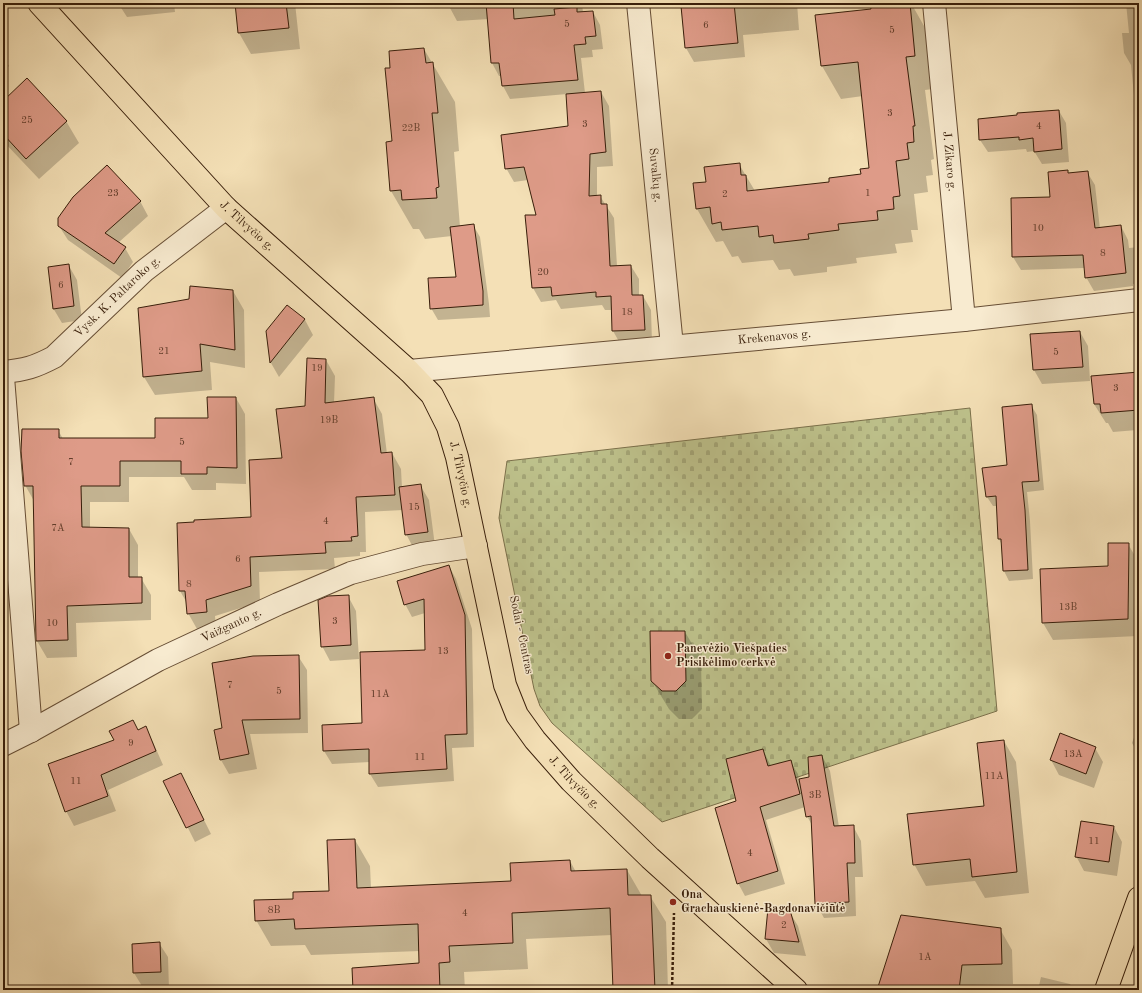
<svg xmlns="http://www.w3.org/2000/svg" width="1142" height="993" font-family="'Old Standard TT',serif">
	<defs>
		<pattern id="cemetery-stones" width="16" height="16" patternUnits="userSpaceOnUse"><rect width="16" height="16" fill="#bec28c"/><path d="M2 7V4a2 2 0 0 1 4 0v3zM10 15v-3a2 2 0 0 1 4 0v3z" fill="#a4a677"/></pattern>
	</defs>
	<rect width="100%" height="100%" fill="#f4e0b6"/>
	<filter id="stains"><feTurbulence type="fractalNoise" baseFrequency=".005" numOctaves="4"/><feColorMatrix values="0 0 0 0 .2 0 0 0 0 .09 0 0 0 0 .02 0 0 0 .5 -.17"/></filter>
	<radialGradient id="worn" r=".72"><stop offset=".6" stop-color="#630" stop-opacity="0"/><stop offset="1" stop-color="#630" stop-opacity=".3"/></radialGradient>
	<path fill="url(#cemetery-stones)" stroke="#7b704b" d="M970,408L997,711L662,822L552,723L540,706L534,689L499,518L507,461Z"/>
	<path fill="#0003" d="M118,3H174L175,12L127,17Z
		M236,3H295L300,49L251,54L239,33Z
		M449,3H582L583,13L593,12L600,25L603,49L592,50L593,57L581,58L585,93L601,92L609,106L613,166L597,167V197L600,196L614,218L617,266H631L639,279V296H643L651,310L652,343L621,345L613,331L612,310H605L602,305L561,309L556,300L541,302L533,288L526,216H537L528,180L514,182L506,168L569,127L567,94L510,99L503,86L502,76H499L492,63L489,19L457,21L450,8Z
		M681,3H797L799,30L743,35L745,57L694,62L686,48Z
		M871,3H911L928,33L933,89L925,90L934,159L931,160L933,175L926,176L928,192L914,194L918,230H911L913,242L895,244L897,253L856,258L857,263L827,267V272L794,276L790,269L779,270L773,260L742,263L738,256L732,257L723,241L716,242L697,209L707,183L739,164L755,191L831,183L862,175L870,169L863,96L841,99L822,66L872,9Z
		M1035,3H1060L1061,4L1037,7Z
		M1126,3H1139V138L1138,136L1131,65L1124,53L1122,33H1129Z
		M424,49L455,102L459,151L454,152L460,227L473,225L480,237L489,304L490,317L438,320L431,308L457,278L452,236L425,239L419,229H413L391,191L393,142L392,69Z
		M3,55L9,66L3,72Z
		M3,102L66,121L79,143L39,179L3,141Z
		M1059,111L1066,123L1069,162L1042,164L1034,151L1027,152L1026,149L988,152L980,140L979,120Z
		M1067,171L1069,174L1087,172L1095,185L1100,229L1121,226L1128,240L1129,248L1139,247V283L1133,284V286L1094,291L1086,277L1085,268L1021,270L1013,257Z
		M140,201L148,216L118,243L125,248L133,262L122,278L68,240L59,226Z
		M69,266L77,280L82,320L62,323L53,308Z
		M233,291L244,310L245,368L210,362L212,390L155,395L144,377Z
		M287,306L305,320L313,335L279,377L271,363L267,331Z
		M1080,332L1088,346L1090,381L1042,384L1034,370Z
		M326,360L335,376L334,403L373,398L382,414L387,454L392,453L401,469L402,488L420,485L429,500L435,546L414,549L406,534L403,510L365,512L366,552H360V556L334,558L335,569L259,572L260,602L215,616L216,627L197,629L188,613L187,603L180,591L252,518L283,459Z
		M1139,373V432L1137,430L1113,432L1108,423H1106L1094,404Z
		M236,398L245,414L246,484L216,483V490H192L184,477H129V502H90V528L129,529L138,545V578H141L151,595V620L76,623L77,657L47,658L37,641L34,501L25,485L21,430H58L63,439H156L209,419Z
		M1031,405L1037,415L1044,490L1027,492L1030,521L1033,579L1009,581L1004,571L1002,545L999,539L998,506H993L987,497L1008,465Z
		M1128,544L1138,561V636L1053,640L1043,623L1109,567Z
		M449,566L456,579L472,629L474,747L452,748L454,781L378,787L370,774V762L332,764L324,751L363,724L426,651L425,613L412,617L405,604Z
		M348,596L356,611L359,659L330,661L322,646Z
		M685,632L701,659L702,709L692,719H679L669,709L652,681Z
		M298,656L307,670L308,733L250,734L257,769L229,774L221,760L215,731L223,729Z
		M1139,723V755L1132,743Z
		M145,728L153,742L163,765L108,790L116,811L74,826L66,811L138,731Z
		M1004,741L1016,762L1029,893L985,898L975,881L926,886L914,864L985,807Z
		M1095,748L1103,762L1094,788L1059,775L1051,760Z
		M763,750L771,766L790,761L798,774L799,780L810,778L822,756L830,771L839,827L853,826L861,841L863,877H855L856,916L824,918L816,903L813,827L807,816L805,807L766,820L785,884L745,896L738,883V801Z
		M181,774L211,834L195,842L165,782Z
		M1114,827L1122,842L1117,876L1084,871L1076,856Z
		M355,840L370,866L371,888L512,882L570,861L576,872L627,870L642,896H650L666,922L668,990H614L612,935L526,939L528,969L464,972L465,990H354L420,964V951L311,955L305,945L271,946L256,920L294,900L330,892Z
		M789,911L798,926L806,956L774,953L766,939Z
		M1000,929L1012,950L1013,984L973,985V990H878Z
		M159,943L168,957L169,990H142V986L134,973Z
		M1041,977L1070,984L1074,990H1038Z"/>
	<path fill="#de9b88" stroke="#381e0a" d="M235,3H286L289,28L238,33Z
		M486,3H513L514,19L555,15L554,9L577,7V12L593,11L596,36L585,37L586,44L574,45L578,80L502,86L499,63H491Z
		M710,3H734L738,43L685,48L681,6Z
		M870,3H910L915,56L906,57L915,126H913L914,142L907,143L909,159L896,161L900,196L893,197L894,209L877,211L878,220L838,224L839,230L808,234L809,239L774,243L773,235L759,237L758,226L722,230L721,222L712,224L710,207L696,209L693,183L706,182L704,167L740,163L741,175H746L747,191L829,182V178L861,174L860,169L869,168L858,62L821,66L815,15L871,9Z
		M424,48L426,63L433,62L438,113H432L439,187L436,188L437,198L402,200L401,190L390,191L386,142L392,141L385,68H390L389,51Z
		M27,78L67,121L26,159L3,134V101Z
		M601,91L606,152L590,154L589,196L601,195V204H607L610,266L631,265L632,295H643L645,330L612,331L611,296L596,297V292L552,296L551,287L532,288L525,215H536L524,167L505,169L501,135L568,126L566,94Z
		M1059,110L1062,149L1034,152L1033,138L1019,140V137L979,140L978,119L1017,115V113Z
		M107,165L141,201L105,233L126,247L114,264L58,226V218L73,197Z
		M1068,170V173L1088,171L1095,228L1121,225L1126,273L1085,278L1083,255L1012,257L1011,198L1050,197L1048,172Z
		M474,224L483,291V305L430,309L428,278L456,277L450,227Z
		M69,264L74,306L53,309L48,267Z
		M190,286L233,290L235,350L200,344L202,371L143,377L138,308L189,299Z
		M287,305L305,319L270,363L266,331Z
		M1080,331L1083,367L1033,370L1030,334Z
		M307,358L326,359L325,403L374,397L381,453L392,452L395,495L356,497L358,536L351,537L352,541L325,542L326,553L250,557L251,586L206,600L207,612L187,614L185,591H179L177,523L194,522V520L251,517L249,460L282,458L276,409L305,406Z
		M1139,372V410L1101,413L1100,404H1094L1091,376Z
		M207,397H236L237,468L207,467V474H181V461H120V486H81L82,527L129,528V577H142V603L67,606L68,640L36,641L33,486H24L21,451L22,429H59V438H155V418H208Z
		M1032,404L1039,481L1022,482L1025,510L1028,570L1003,571L1001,539H998L996,496L986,497L982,468L1007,465L1002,407Z
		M421,484L428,532L405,535L399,487Z
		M1108,543H1129L1128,619L1042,623L1040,569L1108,566Z
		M449,565L465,615L467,734L445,735L447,769L369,774V749L323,751L322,725L362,723L360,652L425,650L424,599L404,605L397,581Z
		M349,595L351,645L321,647L318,600L328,596Z
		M650,631H685L686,681L676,691H662L651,681Z
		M299,655L300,719L242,720L249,754L220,760L214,730L222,728L212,663L253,656Z
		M133,720L138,730L146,726L156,751L101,775L108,796L65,812L48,764L114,740L109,731Z
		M1060,733L1096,747L1086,774L1050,760Z
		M1004,740L1017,872L972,877L970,859L913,865L907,814L984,806L977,743Z
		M763,749L768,766L791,760L800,794L760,807L778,871L737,884L715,808L736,801L726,759Z
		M822,755L834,826L854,825L855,863H847L849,902L815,904L811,816L806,817L799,779L809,777L808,757Z
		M181,773L204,820L186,828L163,781Z
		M1081,821L1114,826L1109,862L1075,857Z
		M355,839L357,888L511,881L510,863L570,860L571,871L627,869L628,895H651L655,990H613L610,908L512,913L513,943L449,946L450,962L439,963L440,990H353L352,968L419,963L418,924L295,929L294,919L255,921L254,900L293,899V892L329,891L327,840Z
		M768,908L790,910L799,942L765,939Z
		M901,915L1001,928L1002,964L962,965L959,990H877Z
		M160,942L161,972L133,973L132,944Z"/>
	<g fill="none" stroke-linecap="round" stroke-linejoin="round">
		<defs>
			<g id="minor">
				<path id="s1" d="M638,3L672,346"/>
				<path id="s2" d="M934,3L964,320"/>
				<path id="s3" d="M409,371L964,320L1139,300"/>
				<path id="s4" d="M3,372C25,370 35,367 54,357L144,271L226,208"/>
				<path d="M3,377L31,731"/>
				<path id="s5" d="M3,745L31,731L158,660L278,604L351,573L422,554L476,546"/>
			</g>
			<g id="major">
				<path id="s6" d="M39,3L226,208L409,371L432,395L448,427L457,457L505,685L517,715L535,740L571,781L650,858L796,990"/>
			</g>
			<path id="highway" d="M1106,990L1139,898"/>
		</defs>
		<use href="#minor" stroke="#674e35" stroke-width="24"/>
		<use href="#major" stroke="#381e0a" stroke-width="24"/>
		<use href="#highway" stroke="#381e0a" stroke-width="24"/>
		<path stroke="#381e0a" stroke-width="2.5" stroke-dasharray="3 2" stroke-linecap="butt" d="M672,990L674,913"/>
		<use href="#minor" stroke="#f8ebd0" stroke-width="22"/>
		<use href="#major" stroke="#f4e0b6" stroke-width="22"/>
		<use href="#highway" stroke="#f4e0b6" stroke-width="22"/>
	</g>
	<g fill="#8f2418" stroke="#f8ebd0" stroke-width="1.5">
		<circle cx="668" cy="656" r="4"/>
		<circle cx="673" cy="902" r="4"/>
	</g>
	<g text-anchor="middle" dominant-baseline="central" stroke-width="3" stroke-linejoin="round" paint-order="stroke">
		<g font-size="10" fill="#623d2a">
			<text x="567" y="24">5</text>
			<text x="706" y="25">6</text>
			<text x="892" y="30">5</text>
			<text x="890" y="113">3</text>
			<text x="27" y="120">25</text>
			<text x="585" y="124">3</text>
			<text x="1039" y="126">4</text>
			<text x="411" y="128">22B</text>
			<text x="113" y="193">23</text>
			<text x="868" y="193">1</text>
			<text x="725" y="194">2</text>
			<text x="1038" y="228">10</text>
			<text x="1103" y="253">8</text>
			<text x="543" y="272">20</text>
			<text x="61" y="285">6</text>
			<text x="627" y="312">18</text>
			<text x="164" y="351">21</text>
			<text x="1056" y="352">5</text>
			<text x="317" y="368">19</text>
			<text x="1116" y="388">3</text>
			<text x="329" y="420">19B</text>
			<text x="182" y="442">5</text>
			<text x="71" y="462">7</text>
			<text x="414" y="507">15</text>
			<text x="326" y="521">4</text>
			<text x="58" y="528">7A</text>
			<text x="238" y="559">6</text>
			<text x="189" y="584">8</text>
			<text x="1068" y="607">13B</text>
			<text x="335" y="621">3</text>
			<text x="52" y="623">10</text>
			<text x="443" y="651">13</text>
			<text x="230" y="685">7</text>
			<text x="279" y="691">5</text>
			<text x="380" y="694">11A</text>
			<text x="131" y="743">9</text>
			<text x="1073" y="754">13A</text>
			<text x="420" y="757">11</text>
			<text x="994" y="776">11A</text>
			<text x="76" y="781">11</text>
			<text x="815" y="795">3B</text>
			<text x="1094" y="841">11</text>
			<text x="750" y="853">4</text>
			<text x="274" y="910">8B</text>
			<text x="465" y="913">4</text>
			<text x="784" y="925">2</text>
			<text x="925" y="957">1A</text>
		</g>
		<g font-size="12" fill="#381e0a" stroke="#f8ebd0">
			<text stroke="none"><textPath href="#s2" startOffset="159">J. Zikaro g.</textPath></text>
			<text stroke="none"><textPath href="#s1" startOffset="173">Suvalkų g.</textPath></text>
			<text stroke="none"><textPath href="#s6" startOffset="305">J. Tilvyčio g.</textPath></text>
			<text stroke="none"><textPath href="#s4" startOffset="141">Vysk. K. Paltaroko g.</textPath></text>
			<text stroke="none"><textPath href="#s3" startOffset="367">Krekenavos g.</textPath></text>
			<text stroke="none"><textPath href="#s6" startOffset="641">J. Tilvyčio g.</textPath></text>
			<text stroke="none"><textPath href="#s5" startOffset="258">Vaižganto g.</textPath></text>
			<text transform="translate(521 635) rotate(78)">Sodai - Centras</text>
			<text stroke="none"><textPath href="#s6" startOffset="977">J. Tilvyčio g.</textPath></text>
		</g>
		<g font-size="12" font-weight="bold" fill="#381e0a" stroke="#f8ebd0" text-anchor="start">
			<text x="676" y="649">Panevėžio Viešpaties<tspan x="676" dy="14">Prisikėlimo cerkvė</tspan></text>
			<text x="681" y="895">Ona<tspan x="681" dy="14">Grachauskienė-Bagdonavičiūtė</tspan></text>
		</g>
	</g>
	<rect width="1142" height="993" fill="none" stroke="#f4e0b6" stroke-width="16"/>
	<rect x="4" y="4" width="1134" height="985" fill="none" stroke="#381e0a" stroke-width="2"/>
	<rect x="8" y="8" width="1126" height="977" fill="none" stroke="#381e0a"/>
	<rect width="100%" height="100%" filter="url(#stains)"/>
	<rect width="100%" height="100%" fill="url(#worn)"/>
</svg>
